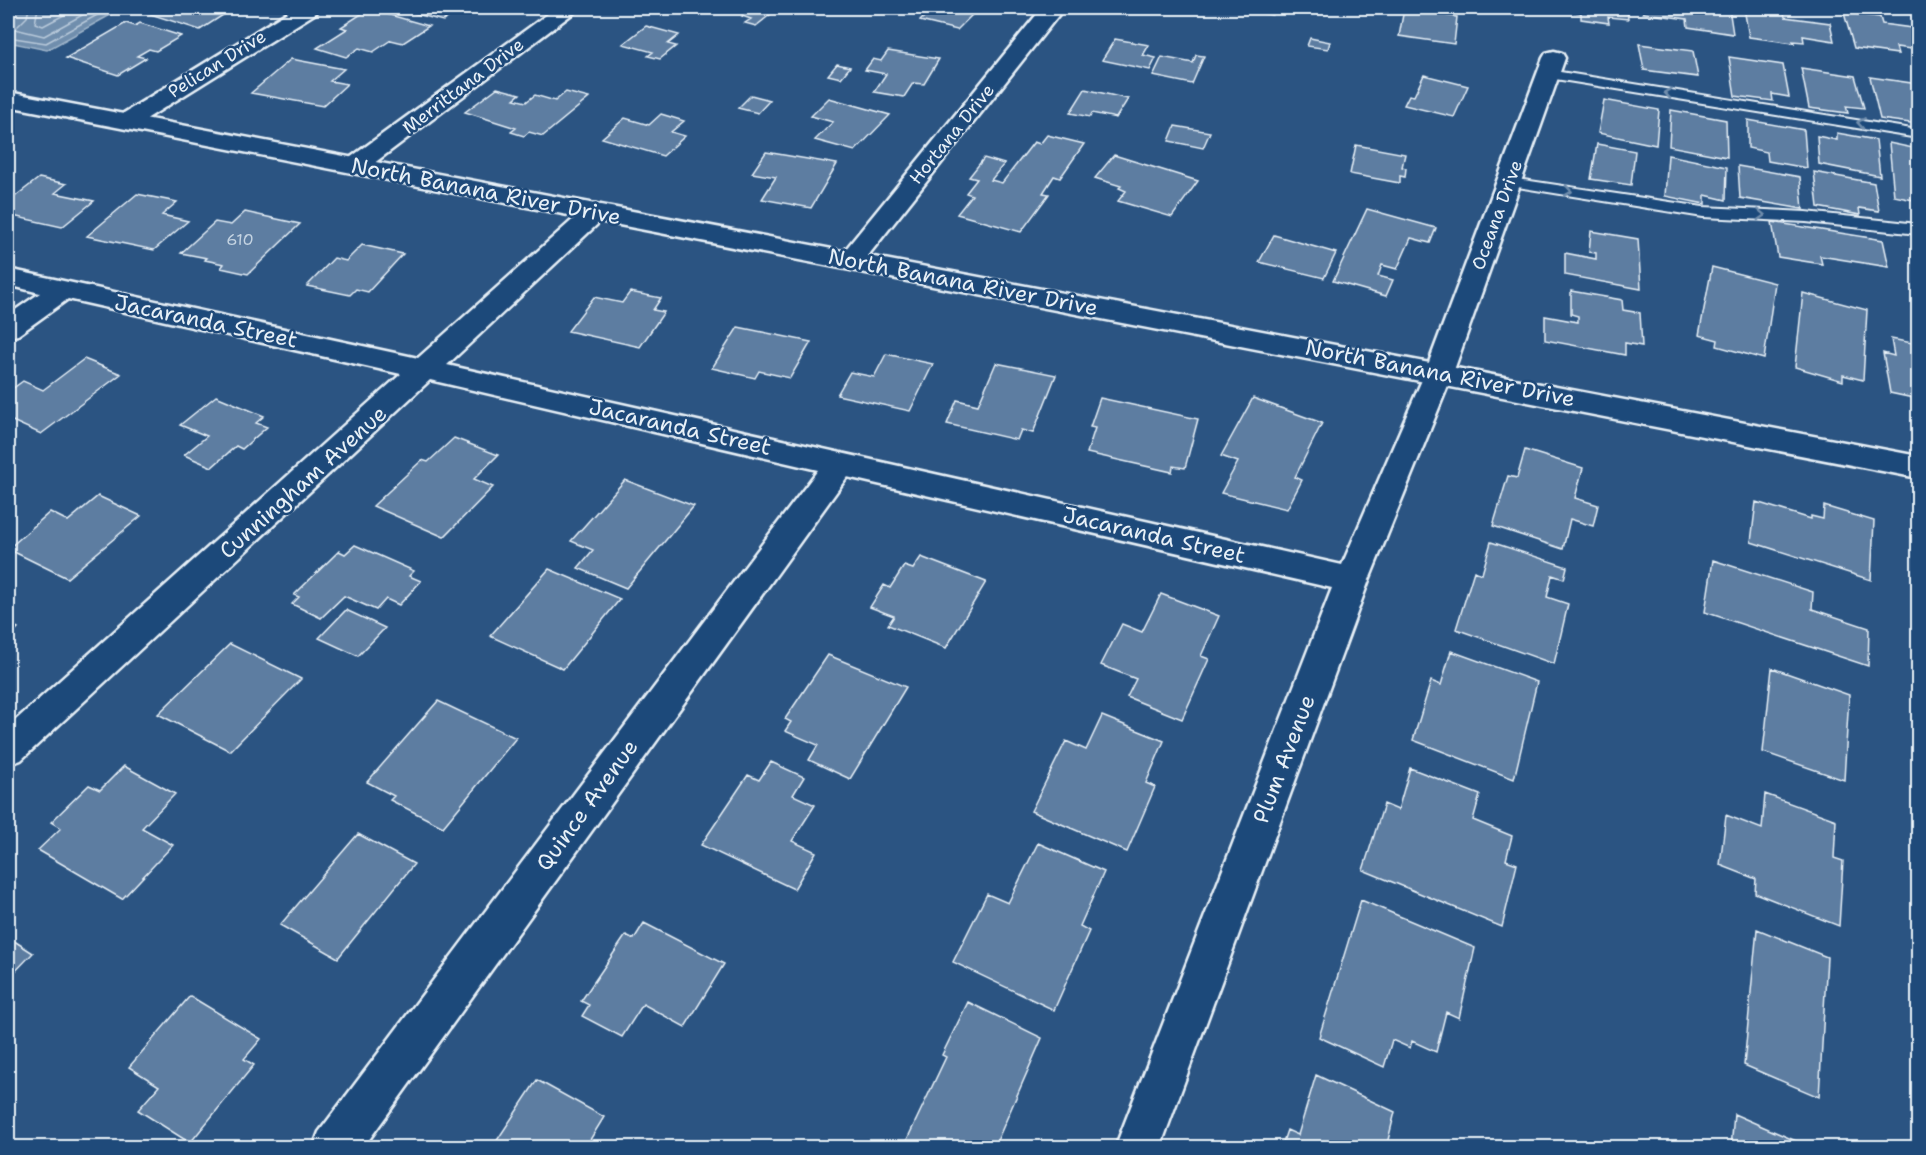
<svg xmlns="http://www.w3.org/2000/svg" width="1926" height="1155" font-family="'Shantell Sans',sans-serif">
	<rect width="100%" height="100%" fill="#2b5482"/>
	<filter id="ink" filterUnits="userSpaceOnUse"><feTurbulence type="fractalNoise" baseFrequency=".0167" numOctaves="2"/><feDisplacementMap in="SourceGraphic" scale="12" xChannelSelector="R" yChannelSelector="G"/><feConvolveMatrix kernelMatrix="1 2 1 2 8 2 1 2 1" color-interpolation-filters="sRGB"/></filter>
	<g filter="url(#ink)">
		<path fill="#708ead" stroke="#a0b6cb" stroke-width="1.5" d="M20,8H123L47,50L8,42V14Z"/>
		<g fill="none" stroke-linecap="round" stroke-linejoin="round">
			<path stroke="#b8c9da" stroke-width="1.5" d="M29,8L27,17L15,29L44,36L95,8
				M38,8L35,23L43,26L77,8
				M8,37L46,43L110,8"/>
		</g>
		<path fill="#5d7da1" stroke="#e8f1f8" stroke-width="1.5" d="M153,8H234L200,30L144,12Z
			M394,8H463L443,21Z
			M753,8H767L776,10L756,26L745,23L751,19L742,16Z
			M933,8H946L973,14L957,30L920,21Z
			M1233,8H1274L1272,15Z
			M1546,8H1627L1628,19L1608,17L1609,23L1581,19V13Z
			M1643,8H1729L1733,34L1688,27L1687,19L1643,13Z
			M1744,8H1783L1785,17L1830,23L1834,41L1803,36L1804,42L1793,41L1794,43L1749,37Z
			M369,9L429,26L403,43L391,40L373,52L359,48L346,57L317,48L347,29L341,27Z
			M1404,9L1457,17L1454,44L1399,36Z
			M1844,13L1880,17L1882,24L1912,28L1913,31L1918,32V50L1896,47L1898,54L1854,48Z
			M126,23L135,26L140,23L181,36L156,51L149,49L137,56L146,58L118,75L66,58Z
			M646,26L679,35L668,44L676,46L660,59L648,56L653,52L623,44Z
			M1310,38L1330,42L1328,49L1307,46Z
			M1115,39L1149,45L1143,55L1156,58L1150,70L1102,60Z
			M1639,44L1693,51L1698,77L1644,70Z
			M888,51L939,59L924,84L913,83L904,97L874,92L886,74L865,70L873,59L881,61Z
			M1196,55L1204,56L1192,84L1153,76L1162,57L1193,63Z
			M1729,57L1783,65L1789,97L1772,94L1773,101L1735,96Z
			M291,59L344,69L330,81L347,84L323,106L251,93Z
			M837,64L850,67L841,78L828,75Z
			M1801,68L1855,76L1864,108L1846,106L1848,113L1809,108Z
			M1424,75L1468,86L1454,117L1404,105L1409,95L1414,96Z
			M1870,77L1918,84V124L1880,119Z
			M497,88L520,94L514,99L526,102L535,95L555,101L566,92L589,98L543,136L529,132L524,136L511,132L516,128L465,112Z
			M1085,89L1128,99L1116,118L1092,113L1090,117L1070,113Z
			M751,95L770,100L758,113L738,108Z
			M829,98L890,115L855,151L815,140L833,122L811,116Z
			M1604,100L1659,110L1656,145L1598,133Z
			M1671,110L1726,120L1727,157L1669,146Z
			M661,114L684,121L671,132L685,136L663,156L602,138L625,118L649,125Z
			M1748,120L1804,130L1807,168L1768,161L1767,152L1748,148Z
			M1175,126L1210,132L1203,148L1169,141Z
			M1837,133L1876,140L1880,176L1819,164L1817,136L1837,140Z
			M1047,135L1084,144L1060,178L1054,176L1043,193L1049,194L1021,232L957,214L972,195L966,193L977,179L969,177L984,158L1004,164L991,180L1002,183L1034,142L1040,144Z
			M1889,143L1918,149V201L1894,196Z
			M1597,144L1635,151L1631,185L1591,179Z
			M1356,145L1405,154L1402,167L1406,168L1405,177L1400,176V183L1350,174Z
			M766,152L837,164L811,208L762,199L776,177L752,173Z
			M1114,155L1198,181L1172,217L1118,201L1126,191L1119,188L1121,186L1095,178Z
			M1668,155L1727,167L1726,200L1705,195V204L1665,196Z
			M1738,166L1800,177L1803,209L1740,198Z
			M1814,172L1874,183L1879,211L1859,208L1860,215L1818,207Z
			M39,178L66,184L55,193L94,201L62,227L8,215V202Z
			M137,194L177,202L162,215L188,221L154,250L87,236Z
			M1367,209L1436,228L1430,243L1411,238L1397,269L1382,265L1378,276L1393,280L1386,296L1333,281Z
			M245,212L300,224L248,274L221,268L224,264L205,260L207,258L181,253L215,222L231,225Z
			M1772,222L1883,240L1889,267L1820,256L1822,264L1778,257Z
			M1591,231L1638,239L1641,289L1565,275V253L1596,259V253L1589,252Z
			M1274,235L1336,253L1324,278L1259,262Z
			M362,245L403,254L368,292L356,289L350,295L307,286L334,258L346,261Z
			M1712,267L1775,283L1764,359L1717,346L1718,340L1699,335Z
			M1571,291L1622,300L1623,310L1640,313L1642,346L1625,343V355L1545,340V316L1578,322V316L1571,314Z
			M630,292L661,298L653,310L664,312L640,347L568,331L594,297L622,303Z
			M1803,293L1867,310L1863,380L1843,375V381L1795,367Z
			M738,327L811,342L790,378L759,371L755,378L712,368Z
			M1891,339L1918,344V399L1890,393L1883,353L1894,356Z
			M886,354L933,364L910,411L837,395L850,372L874,377Z
			M84,359L121,374L41,434L8,419V392L23,381L43,390Z
			M996,363L1056,375L1033,433L1021,430L1017,440L947,424L957,400L978,405Z
			M216,396L264,416L256,423L267,427L242,449L236,446L212,467L184,455L207,436L180,425Z
			M1100,398L1198,419L1185,468L1173,466L1172,472L1087,453L1095,428L1090,427Z
			M1253,398L1322,423L1295,477L1302,480L1287,509L1221,493L1238,462L1221,456Z
			M454,438L498,455L474,479L493,487L444,537L373,506L422,460L428,462Z
			M1525,450L1583,468L1575,498L1598,505L1593,526L1570,519L1563,549L1493,526L1508,476L1517,478Z
			M625,480L694,506L626,588L578,568L593,550L571,541Z
			M98,496L141,516L67,578L8,549L50,512L68,521Z
			M1756,502L1811,519V516L1823,519L1824,506L1874,521L1871,580L1751,542Z
			M1491,542L1567,567L1564,579L1552,575L1547,597L1568,604L1554,664L1456,629L1474,571L1482,574Z
			M355,545L414,571L409,576L421,581L399,605L386,599L376,610L344,596L321,618L292,604L299,597L294,595L339,551L345,554Z
			M921,557L986,582L946,648L888,625L894,616L870,607L884,585L890,588L904,566L913,569Z
			M1713,560L1813,592L1812,609L1869,628L1868,666L1705,612Z
			M549,569L620,599L563,669L490,636Z
			M1161,594L1219,616L1201,656L1209,659L1182,719L1127,697L1136,679L1101,665L1122,624L1142,632Z
			M346,610L385,628L358,656L319,638Z
			M8,623L18,628L8,638Z
			M230,644L301,679L230,751L158,714Z
			M1451,651L1537,682L1514,779L1413,740L1431,681L1441,685Z
			M828,655L906,687L850,779L809,760L818,745L785,731L791,722L785,719Z
			M1772,668L1849,695L1844,780L1763,752Z
			M438,701L516,738L443,827L390,800L394,796L367,782Z
			M1102,716L1164,741L1146,783L1155,787L1127,852L1031,811L1066,741L1086,750Z
			M771,762L804,777L793,795L815,805L792,841L816,852L794,889L701,845L748,775L759,780Z
			M124,766L175,794L142,828L173,845L122,899L38,850L61,828L51,822L89,785L100,790Z
			M1410,768L1480,795L1473,820L1512,836L1506,860L1517,864L1502,927L1363,870L1384,804L1398,810Z
			M1765,794L1836,820L1834,858L1843,861L1839,926L1755,893L1756,879L1720,865L1726,815L1762,829Z
			M358,834L414,864L338,958L280,925Z
			M1038,843L1104,872L1080,926L1089,931L1054,1010L953,962L987,894L1008,903Z
			M1361,900L1475,948L1459,1018L1446,1012L1436,1052L1412,1041L1410,1048L1392,1040L1384,1067L1319,1037Z
			M644,923L724,964L685,1027L643,1004L622,1037L582,1016L589,1005L581,1001L626,935L634,939Z
			M1757,929L1827,957L1819,1097L1744,1065Z
			M8,937L33,953L8,979Z
			M190,996L261,1039L244,1059L254,1065L190,1143L138,1110L159,1086L129,1067Z
			M968,1002L1042,1038L994,1148H903L946,1057L942,1055Z
			M1316,1075L1395,1112L1386,1148H1281L1287,1130L1298,1135Z
			M537,1080L604,1117L585,1148H492Z
			M1734,1114L1812,1148H1731Z"/>
		<g fill="none" stroke-linecap="round" stroke-linejoin="round">
			<defs>
				<path id="lane" d="M1548,70L1918,130V138L1543,77V71Z
					M1510,178L1703,207L1806,212L1918,224V234L1806,222L1703,217L1505,185L1503,182Z"/>
				<path id="street" d="M294,8H319L316,13L135,126H119L115,121L119,116Z
					M556,8H580L365,170L356,172L347,170L344,165L347,160Z
					M1042,8H1064L859,267L850,269L841,267L837,261L841,255Z
					M1554,51L1562,53L1565,58L1453,373L1369,580L1160,1148H1115L1332,588L847,477L363,1148H313L319,1132L818,470L430,380L21,760L8,765V727L401,374L68,299L18,335L8,337V315L40,293L8,285V269L418,358L587,207L596,204L605,207L609,212L605,217L447,365L1342,565L1425,373L1543,58L1546,53Z"/>
				<path id="secondary" d="M8,92L1918,456V478L8,106Z"/>
			</defs>
			<use href="#lane" stroke="#e8f1f8" stroke-width="4"/>
			<use href="#street" stroke="#e8f1f8" stroke-width="5"/>
			<use href="#secondary" stroke="#e8f1f8" stroke-width="5"/>
			<use href="#lane" fill="#1f4a7a" fill-rule="evenodd"/>
			<use href="#street" fill="#1f4a7a" fill-rule="evenodd"/>
			<use href="#secondary" fill="#1f4a7a" fill-rule="evenodd"/>
		</g>
		<defs><path id="oneway-chevron" d="M-2-3.5L2.5 0L-2 3.5" fill="none" stroke-width="1.6" stroke-linecap="round" stroke-linejoin="round" transform="scale(1.5)"/></defs>
		<g stroke="#6f8dac">
			<use href="#oneway-chevron" transform="translate(1668 93) rotate(-171)"/>
			<use href="#oneway-chevron" transform="translate(1861 123) rotate(-171)"/>
			<use href="#oneway-chevron" transform="translate(1568 191) rotate(9)"/>
			<use href="#oneway-chevron" transform="translate(1761 215) rotate(3)"/>
		</g>
	</g>
	<g text-anchor="middle" dominant-baseline="central" stroke-width="5" stroke-linejoin="round" paint-order="stroke">
		<g font-size="16" fill="#c5d4e2">
			<text x="240" y="239">610</text>
		</g>
		<g font-size="18" fill="#e8f1f8" stroke="#1f4a7a">
			<text transform="translate(217 64) rotate(-32)">Pelican Drive</text>
			<text transform="translate(463 86) rotate(-37)">Merrittana Drive</text>
			<text transform="translate(952 134) rotate(-51)">Hortana Drive</text>
			<text transform="translate(1497 215) rotate(-70)">Oceana Drive</text>
		</g>
		<g font-size="22" fill="#e8f1f8" stroke="#1f4a7a">
			<text transform="translate(486 191) rotate(11)">North Banana River Drive</text>
			<text transform="translate(963 282) rotate(11)">North Banana River Drive</text>
			<text transform="translate(206 321) rotate(12)">Jacaranda Street</text>
			<text transform="translate(1440 373) rotate(11)">North Banana River Drive</text>
			<text transform="translate(680 427) rotate(13)">Jacaranda Street</text>
			<text transform="translate(303 482) rotate(-42)">Cunningham Avenue</text>
			<text transform="translate(1154 535) rotate(13)">Jacaranda Street</text>
			<text transform="translate(1284 759) rotate(-69)">Plum Avenue</text>
			<text transform="translate(587 805) rotate(-54)">Quince Avenue</text>
		</g>
	</g>
	<rect width="1926" height="1155" fill="none" stroke="#1f4a7a" stroke-width="30"/>
	<rect x="15" y="15" width="1896" height="1125" fill="none" stroke="#e8f1f8" stroke-width="2" filter="url(#ink)"/>
</svg>
